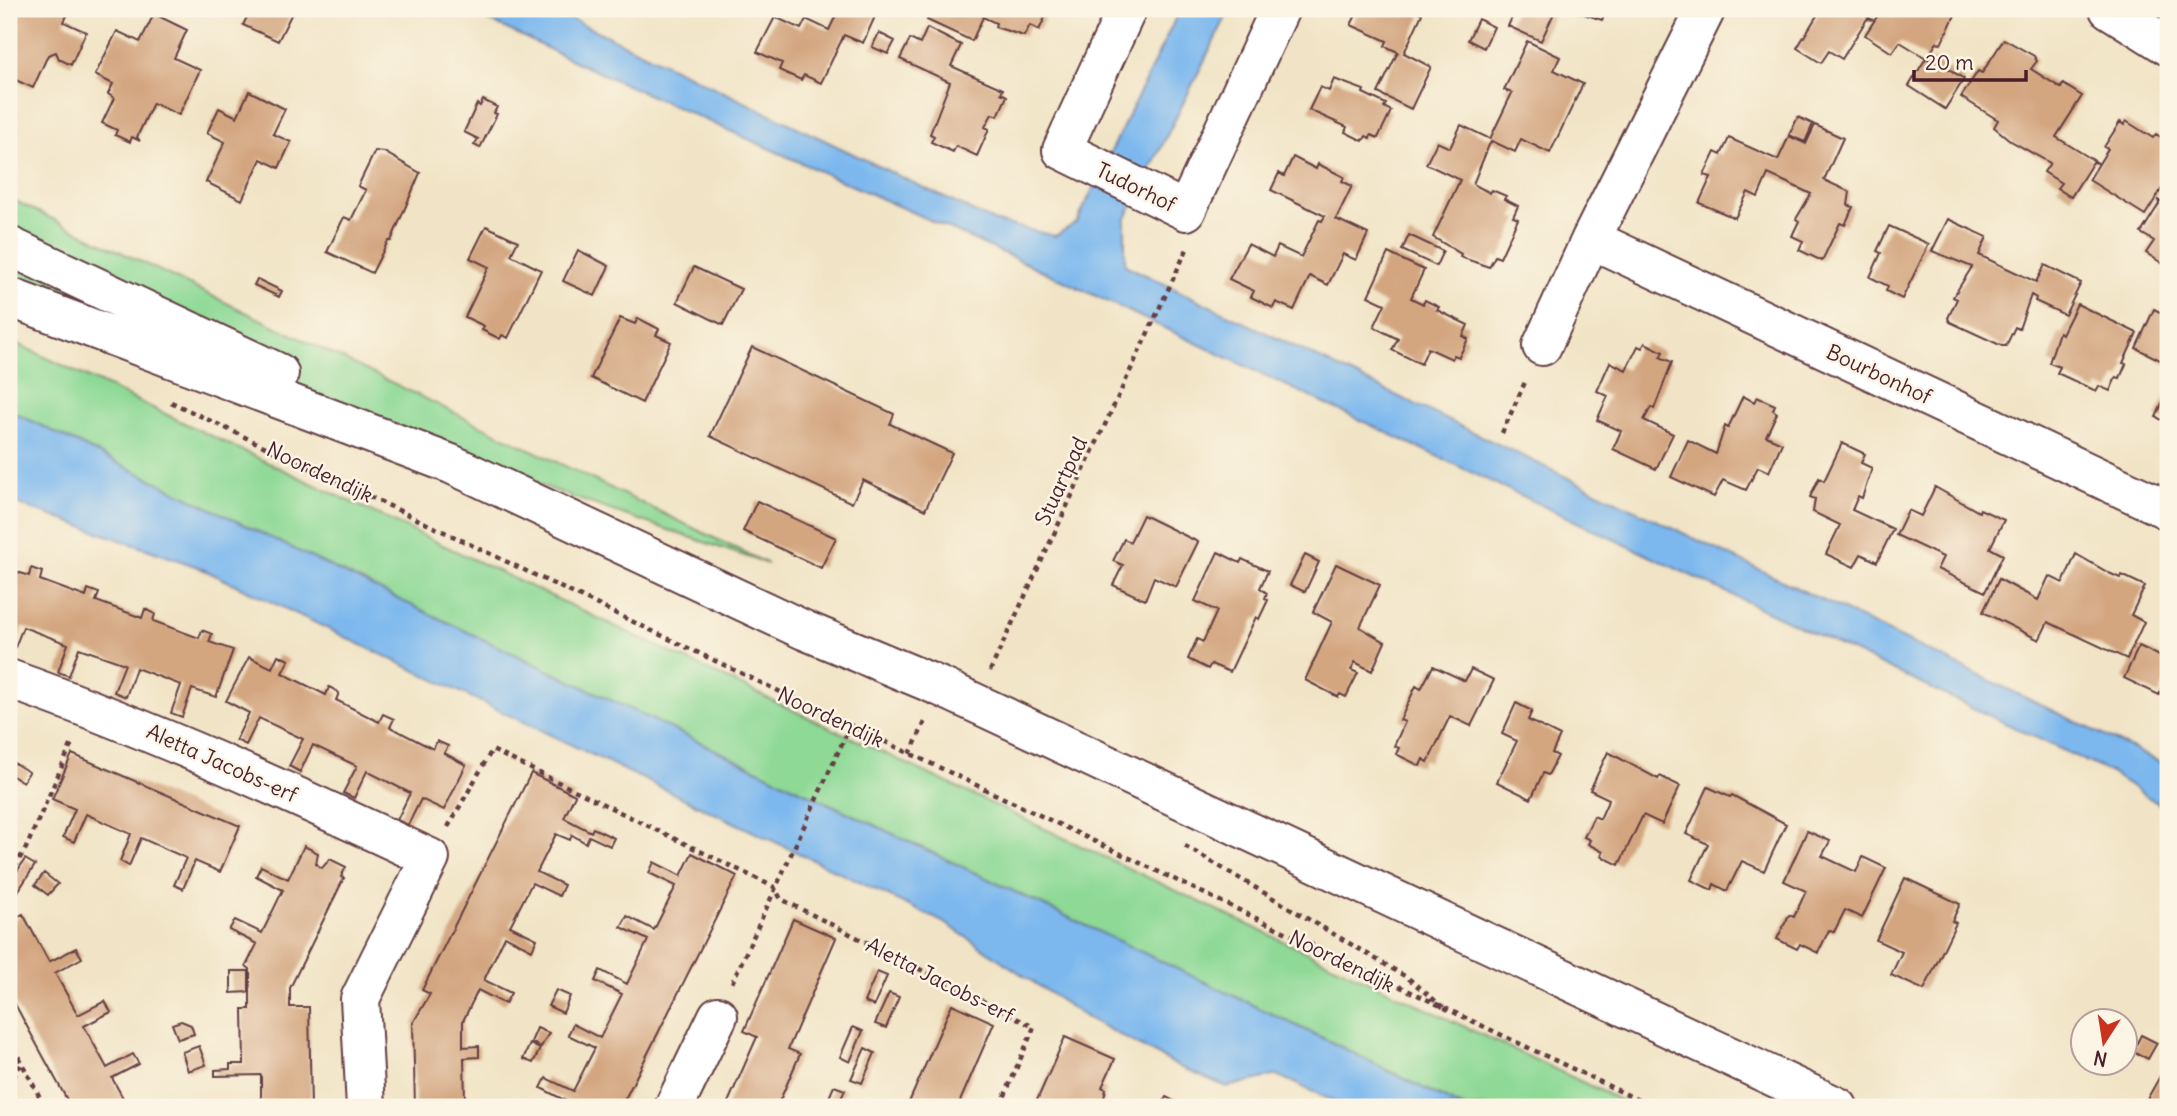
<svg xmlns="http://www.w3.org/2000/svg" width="2177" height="1116" font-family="Delius,sans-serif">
	<rect width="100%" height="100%" fill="#fcf5e5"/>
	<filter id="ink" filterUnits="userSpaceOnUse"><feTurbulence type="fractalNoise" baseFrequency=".0143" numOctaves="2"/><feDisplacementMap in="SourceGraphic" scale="14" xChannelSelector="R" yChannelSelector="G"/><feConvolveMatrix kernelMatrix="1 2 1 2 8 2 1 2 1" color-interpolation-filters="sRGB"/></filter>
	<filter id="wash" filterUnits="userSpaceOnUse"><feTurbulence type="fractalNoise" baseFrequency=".00686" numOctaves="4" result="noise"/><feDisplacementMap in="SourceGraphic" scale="28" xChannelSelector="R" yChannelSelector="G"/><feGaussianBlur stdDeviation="1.57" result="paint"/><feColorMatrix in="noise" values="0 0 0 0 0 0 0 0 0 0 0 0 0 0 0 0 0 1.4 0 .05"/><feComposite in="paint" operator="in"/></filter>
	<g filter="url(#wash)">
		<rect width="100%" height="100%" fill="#f1e4c6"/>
		<path fill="#8ed996" stroke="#6c7c60" stroke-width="2" d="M9,198L768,564L578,499L9,288Z
			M9,340L222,441L1635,1107H1461L1333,1043L337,570L9,410Z"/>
		<path fill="#7cb8ee" stroke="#636c8c" stroke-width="2" d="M465,9H551L993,221L1055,236L1077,222L1180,9H1230L1125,220V265L2168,766V810L2109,772L1030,265L580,64Z
			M9,410L337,570L1333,1043L1461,1107H1346L1277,1075L1227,1087L1182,1068L1087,1018L945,923L198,567L9,501Z"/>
		<g id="blocks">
			<path fill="#d3a680" d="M9,9H70L64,22L86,32L71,65L59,59L56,52L48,55L33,88L9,77L12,40L9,39Z
				M251,9H294L278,41L243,25Z
				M839,9L878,10L863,43L844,35L821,83L804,75L801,80L779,70L782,63L757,52L775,17L801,29L806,19L829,30Z
				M932,9L973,10L1049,9L1039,30L1030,25L1024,36L995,27L996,23L983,17L972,41L927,20Z
				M1359,9H1414L1422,14L1404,53L1431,67L1411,109L1378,93L1398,52L1385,46L1387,41L1351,25Z
				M1516,9H1556L1541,41L1508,26Z
				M1569,9H1618L1616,13L1607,9L1602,20Z
				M1821,9H1855L1873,20L1867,19L1842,59L1829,51L1821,63L1797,48Z
				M1882,9L1957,11L1941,44L1937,42L1927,58L1932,62L1934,59L1964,79L1945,109L1909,86L1926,58L1900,42L1892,53L1865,35Z
				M154,14L187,30L174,58L200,70L179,115L153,103L137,137L140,141L132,137L130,142L115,135L117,130L102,123L114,98L108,94L113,84L95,75L117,31L140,42Z
				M1478,19L1494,27L1484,48L1468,40Z
				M927,28L961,45L951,66L1003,89L1001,93L1007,96L998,116L992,114L985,127L989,129L977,156L956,146L953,152L931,142L934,136L930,134L950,82L900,59L910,39L920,44Z
				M879,33L895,41L888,54L872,47Z
				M2004,39L2034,56L2037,61L2031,69L2061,88L2063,84L2082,96L2056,137L2098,163L2093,162L2071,197L2057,188L2061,183L2044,172L2050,163L2011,141L1994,127L1998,120L1961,97L1978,71L1982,73Z
				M1527,41L1560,57L1554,70L1583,84L1550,153L1521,139L1515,152L1492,141L1489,145L1473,184L1490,193L1492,190L1506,196L1504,199L1518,206L1513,217L1518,219L1500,258L1495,256L1489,267L1460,257L1461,254L1433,237L1460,180L1426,164L1437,142L1450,148L1461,125L1490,139L1512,93L1504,90Z
				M1334,79L1364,90L1363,93L1386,104L1384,107L1391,111L1378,138L1371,135L1370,138L1366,136L1363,141L1345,132L1347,127L1309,110L1320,87L1329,91Z
				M249,91L285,109L273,134L291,142L279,168L261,159L242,200L206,182L225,142L207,133L219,108L237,117Z
				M483,100L497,107L494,113L497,114L480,148L474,145L478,139L464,132L477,104L480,106Z
				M1798,117L1813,124L1805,142L1789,135Z
				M2126,121L2153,138L2156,134L2168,142V179L2145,215L2089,180L2108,149L2104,147L2120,122L2124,125Z
				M1815,125L1843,138L1824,180L1850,192L1848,205L1853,207L1845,225L1840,223L1822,261L1799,250L1803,241L1792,236L1799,221L1796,219L1811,194L1790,184L1768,174L1758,197L1748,192L1735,218L1699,203L1711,177L1704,175L1715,152L1721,155L1729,138L1778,160L1789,136L1806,144Z
				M375,151L384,152L420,173L391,241H388L372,273L327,252L344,217L351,220L366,190L358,186Z
				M1293,157L1316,169L1318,164L1344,177L1342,181L1352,186L1336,219L1368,234L1356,260L1343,254L1328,285L1310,276L1294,310L1276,302L1273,308L1251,297L1254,291L1229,279L1248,244L1273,257L1278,246L1301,257L1319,220L1322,221L1325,216L1271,190L1279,173L1284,176Z
				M2158,200L2168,207V267L2146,253L2154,241L2141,233L2159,204Z
				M1948,219L1987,237L1979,255L2036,282L2045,265L2081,283L2065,315L2035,301L2036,298L2031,295L2019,329L2015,327L2006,346H2002L1950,322L1948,318L1957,299L1953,297L1972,267L1932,251Z
				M486,226L518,241L511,255L541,270L508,338L502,335L500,339L482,330L484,326L465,317L489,267L470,258Z
				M1889,226L1929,244L1902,299L1886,291L1888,286L1870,277L1881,253L1877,251Z
				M1409,235L1443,251L1436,266L1402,250Z
				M578,250L609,266L595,296L563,281Z
				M1388,253L1424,270L1411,298L1423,304L1425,300L1439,307L1437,310L1468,325L1463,336L1468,339L1459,357L1454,355L1452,359L1428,348L1421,364L1392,350L1398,339L1374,327L1385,304L1368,296Z
				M694,267L741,289L723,325L677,302Z
				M257,279L282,291L279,297L254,285Z
				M2077,304L2137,333L2123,363L2126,364L2120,378L2116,377L2110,391L2099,386L2096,391L2057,373L2060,367L2049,363L2059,332L2062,334Z
				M2154,309L2168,316V364L2136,348Z
				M620,318L635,324L638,318L659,329L656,335L671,342L642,403L591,378Z
				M1645,343L1663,352L1660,357L1672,362L1654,409L1651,407L1644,420L1673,434L1656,469L1613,449L1621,431L1597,420L1608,396L1597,391L1610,362L1626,370L1638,346L1642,348Z
				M752,347L894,414L890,424L952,453L925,510L863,480L852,503L710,436Z
				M2168,391V423L2156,417Z
				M1743,396L1754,402L1757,397L1775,405L1773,410L1777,413L1766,436L1782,443L1769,472L1758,467L1746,490L1723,480L1714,497L1671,477L1688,440L1716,454L1725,426L1728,428Z
				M1842,443L1865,454L1861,463L1872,468L1862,498L1858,496L1852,510L1893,529L1877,562L1861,554L1854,567L1826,554L1840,525L1813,512L1815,499L1810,497L1819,478L1824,481Z
				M1935,487L1979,512L1980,509L2004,520L1990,548L2003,555L1985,592L1937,569L1943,557L1896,535L1908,510L1921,516Z
				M757,501L836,538L821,568L743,531Z
				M1143,515L1198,542L1176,587L1154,577L1145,600L1113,585L1123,565L1113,561L1124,539L1130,542Z
				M1218,552L1240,563L1242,559L1268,571L1260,588L1267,593L1265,598L1268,600L1259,619L1256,617L1230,672L1211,664L1208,669L1188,659L1197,639L1203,642L1217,611L1195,601Z
				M2076,554L2109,573L2120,578L2122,575L2145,586L2131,615L2144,622L2127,659L2048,622L2039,640L1983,612L1999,579L2038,600L2049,576L2063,583Z
				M1305,555L1319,562L1305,592L1290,585Z
				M1336,564L1380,585L1360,627L1385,642L1372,671L1355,662L1351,670L1358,673L1346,697L1340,694L1338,697L1305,680L1332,622L1313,612Z
				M31,568L42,572L40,580L86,597L88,589L99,593L96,601L142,618L145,609L155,614L153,621L199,638L202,630L212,634L209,642L233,650L216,697L192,689L182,717L171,713L181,685L136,668L126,697L114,692L125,664L79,648L69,676L58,672L68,644L23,627L12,655L9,654L11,623L9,622V569L29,576Z
				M2139,646L2168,660V685L2165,683L2159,695L2124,678Z
				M278,655L289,660L282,673L326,695L329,687L335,690L339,693L336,700L379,722L383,714L394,719L390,727L433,749L437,741L448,746L444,753L466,765L444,810L421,799L408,825L397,820L410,793L367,771L354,798L343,793L357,766L313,745L300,772L289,766L303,739L259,718L246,745L236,740L249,713L226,701L249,657L272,668Z
				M1433,666L1465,681L1471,669L1494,680L1471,726L1450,716L1428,762L1423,759L1420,766L1396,754L1399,748L1394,746L1405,722L1400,720L1416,686L1421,689Z
				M1516,703L1532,711L1528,720L1560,736L1552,753L1558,756L1548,775L1543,773L1531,799L1497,782L1517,741L1502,734Z
				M9,731L16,735L9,747Z
				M1608,752L1658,779L1660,776L1680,786L1662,824L1643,815L1619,865L1601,856L1603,852L1588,844L1590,840L1584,837L1594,816L1600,819L1609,799L1590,790Z
				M72,754L240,826L220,872L195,861L183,889L174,885L186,858L141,838L129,866L120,861L131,834L86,814L74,842L63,837L75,809L52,799Z
				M9,760L29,772L23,782L9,774Z
				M531,773L575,795L564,818L591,832L593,828L614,838L610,846L589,836L586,843L572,835L570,840L556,834L537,872L564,885L559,896L532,883L510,926L537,939L532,950L505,936L484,980L511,993L505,1004L478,990L463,1021V1047L479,1046V1057L464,1058L465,1101H481V1107H415L413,1023L430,994L422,990Z
				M1708,787L1730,797L1732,795L1786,824L1764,871L1742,861L1727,891L1714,884L1712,890L1691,880L1708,844L1686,834Z
				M1807,831L1830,841L1822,856L1856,872L1863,857L1886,868L1862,918L1845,910L1834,932L1829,930L1818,953L1800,944L1797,949L1777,939L1789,915L1794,917L1806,891L1784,881Z
				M304,846L318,853L316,864L322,868L330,859L346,867L341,877L344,878L290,988V1007H309L311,1107H261V1075L215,1076V1070L230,1069V1064H244L243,1009H250V969L246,966L257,944L229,930L235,920L262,933L283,890L256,876L261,866L288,879Z
				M692,853L737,876L642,1065L621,1107H565L568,1102L541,1088L546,1078L573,1091L595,1048L568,1035L573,1024L600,1038L622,994L595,981L600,970L627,984L648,940L621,927L627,916L654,930L676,886L649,873L654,862L681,876Z
				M25,859L35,865L15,896L9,892V884Z
				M44,873L58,884L48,895L35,885Z
				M1905,878L1960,904L1952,921L1956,923L1924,990L1891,975L1902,952L1876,940Z
				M23,914L49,962L76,948L82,958L55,973L78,1015L105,1001L111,1012L84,1026L107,1068L133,1054L139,1064L112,1078L128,1107H71L37,1045L9,993V922Z
				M793,919L836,938L788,1049L800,1054L777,1107H726L757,1037L744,1031Z
				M231,971H249V992L231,993Z
				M877,972L887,976L874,1006L864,1002Z
				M556,990L570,996L563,1013L548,1006Z
				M889,993L899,997L886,1028L875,1024Z
				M952,1004L994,1023L958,1106L907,1107Z
				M181,1021L191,1025L194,1034L178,1039L172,1024Z
				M853,1027L863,1031L850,1062L840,1057Z
				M537,1028L549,1033L541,1047L531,1042Z
				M2141,1035L2157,1043L2148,1059L2133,1051Z
				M1065,1037L1115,1059L1102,1087L1106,1089L1102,1107H1034Z
				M530,1044L540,1049L533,1063L523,1059Z
				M199,1046L206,1065L188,1071L182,1052Z
				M865,1048L875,1053L862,1083L851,1079Z
				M2168,1062V1107H2158L2146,1101Z
				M834,1086L845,1090L837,1107H825Z
				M1166,1097L1176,1102L1174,1107H1161Z"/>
		</g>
	</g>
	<g filter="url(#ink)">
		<use href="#blocks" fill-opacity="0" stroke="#633d42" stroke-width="2"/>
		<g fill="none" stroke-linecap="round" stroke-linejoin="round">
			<defs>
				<path id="minor" d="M1127,9L1062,150L1186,211L1280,9
					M2109,9L2168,46
					M1591,239L2168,510
					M9,246L279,373
					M9,297L451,464L804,630L941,687L1838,1107
					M1542,346L1591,239L1706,9
					M9,679C153,730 291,793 430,858L360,999L366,1107
					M674,1107L718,1016"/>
			</defs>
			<use href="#minor" stroke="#633d42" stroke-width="42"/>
			<path stroke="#633d42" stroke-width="4.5" stroke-dasharray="5 5" stroke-linecap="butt" d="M171,402L1653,1107
				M1502,433L1526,380
				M990,671L1188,247
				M910,754L926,720
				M448,827L492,750L774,887L781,899L1034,1027L1000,1107
				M1185,846L1408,978L1444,1008
				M9,876L26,848L73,741
				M732,983L850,726
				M9,1039L45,1107
				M9,1087L21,1063"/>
			<use href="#minor" stroke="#fff" stroke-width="38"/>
		</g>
	</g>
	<g text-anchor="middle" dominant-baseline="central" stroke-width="5" stroke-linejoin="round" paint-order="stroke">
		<g font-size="21" fill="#4a1f2b" stroke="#fcf5e5">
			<text transform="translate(1136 187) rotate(26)">Tudorhof</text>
			<text transform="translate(1879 374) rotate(25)">Bourbonhof</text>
			<text transform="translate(320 472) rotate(25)">Noordendijk</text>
			<text transform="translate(1061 481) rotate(-65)">Stuartpad</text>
			<text transform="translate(831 717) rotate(25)">Noordendijk</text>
			<text transform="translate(222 763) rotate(24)">Aletta Jacobs-erf</text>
			<text transform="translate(1342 961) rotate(26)">Noordendijk</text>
			<text transform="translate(940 980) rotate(27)">Aletta Jacobs-erf</text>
		</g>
	</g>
	<rect width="2177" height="1116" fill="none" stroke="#fcf5e5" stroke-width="35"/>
	<g transform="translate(2104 1042) rotate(192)"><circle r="33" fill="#fcf5e5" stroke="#b59f9b" stroke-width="2"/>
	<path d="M0-5L12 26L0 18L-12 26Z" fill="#c8321e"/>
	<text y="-10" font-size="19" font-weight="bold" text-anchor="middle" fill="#4a1f2b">N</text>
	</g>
	<path d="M1914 70v10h112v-10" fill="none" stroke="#4a1f2b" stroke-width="3.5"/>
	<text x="1925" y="70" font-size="21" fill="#4a1f2b" stroke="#fcf5e5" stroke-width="5" paint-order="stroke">20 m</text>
</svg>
